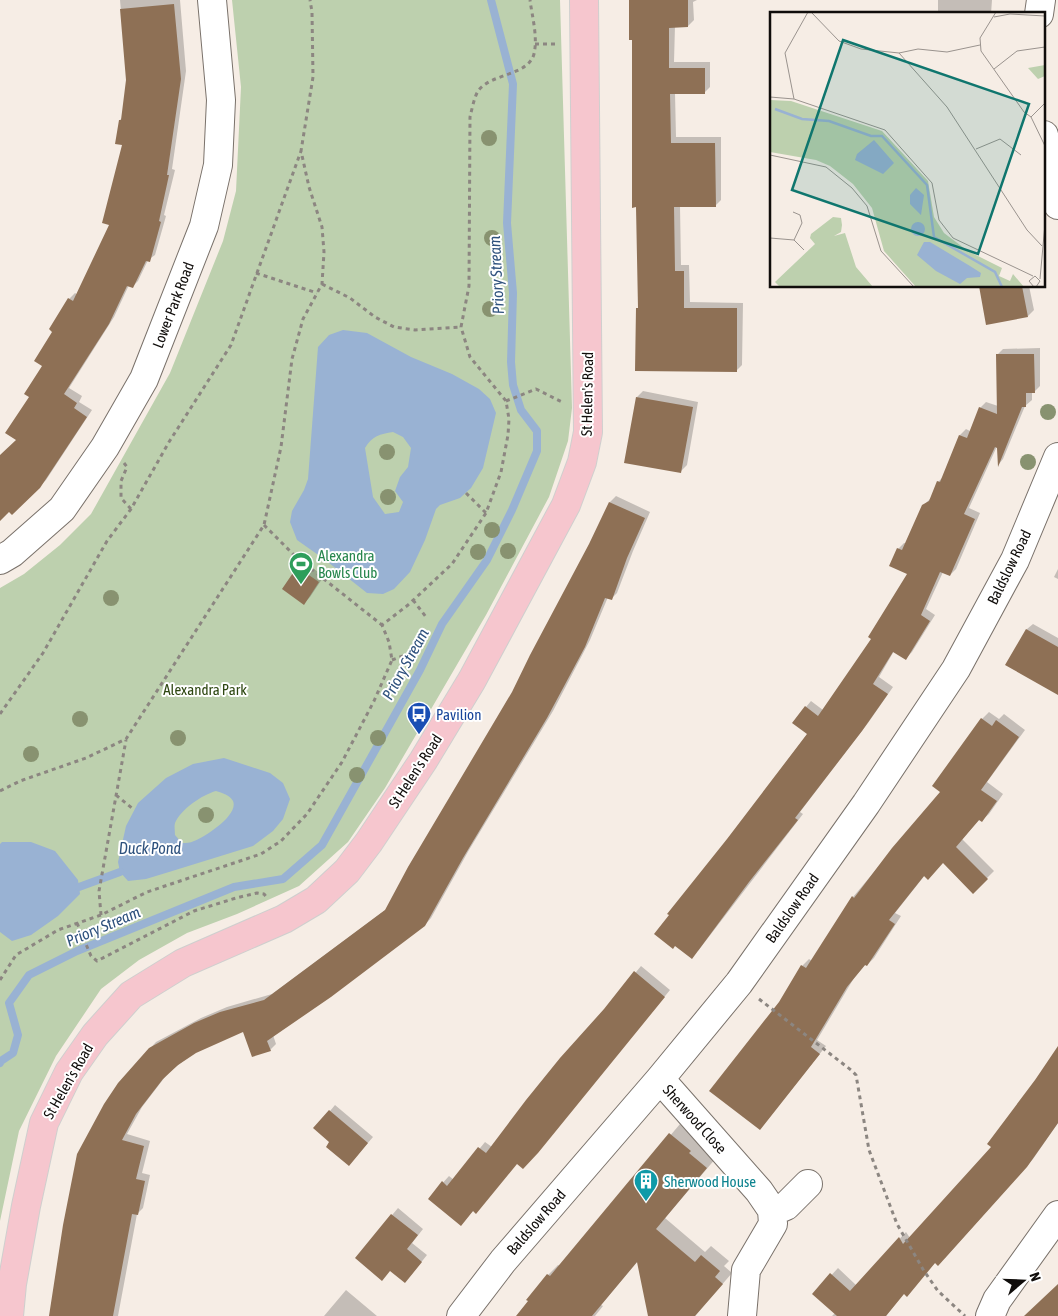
<svg xmlns="http://www.w3.org/2000/svg" width="1058" height="1316" font-family="'Asap Condensed',sans-serif">
	<rect width="100%" height="100%" fill="#f6ede5"/>
	<path fill="#bdd0ae" d="M232,0H560L572,408L568,441L549,497L486,615L385,788L348,842L299,886L237,914L187,933L139,960L101,989L56,1056L19,1131L0,1221V588L24,574L60,545L91,514L170,373L223,241L236,191L241,87Z"/>
	<path fill="#99b2d3" fill-rule="evenodd" d="M343,330L367,333L411,357L452,374L479,389L490,399L496,413L483,468L471,488L460,498L440,505L436,509L425,540L410,572L394,589L383,594L367,593L324,559L297,540L290,522L292,511L304,490L308,479L318,347L329,335ZM393,432L403,437L411,448L408,467L400,477L395,491L403,502L399,512L385,514L373,497L365,448C372,436 380,434 393,432Z
		M224,758L270,773L283,783L290,799L283,819L273,831L253,846L169,872L146,879L128,881L120,872L118,862L126,826L138,803L166,778L193,764ZM216,791C222,793 230,795 233,801C239,815 205,837 194,841C190,843 186,843 182,843L175,835C175,831 174,827 175,823C181,809 202,795 216,791Z
		M2,842H31L55,851L78,880L80,894L58,916L31,935L12,941L0,932V844Z"/>
	<path fill="#0003" d="M120,0H180L186,71L172,169L175,170L164,215L166,216L155,255L148,260L138,281L132,287L129,285L114,317L69,388L82,396L79,402L92,410L46,480L12,513L9,511L0,518V457L18,440L30,397L44,366L54,331L69,299L75,293L78,295L110,224L123,144L120,120L122,118L127,80Z
		M630,0H697L693,2L694,20L688,26H675L674,62H710V87L704,93H675L676,137H721V200L715,206H680L681,265H689L690,302L743,303L742,365L736,371L638,308L639,307L633,39Z
		M938,0H992L991,14H938Z
		M980,286H1029L1034,310L1028,316Z
		M1040,348V386L1034,392H1032V400L1025,406L1003,459L999,464L998,444L969,508L980,513L956,569L950,575L943,572L926,609L935,615L912,652L906,658L894,651L879,677L893,687L868,723L800,812L803,814L698,951L728,840L808,733L806,707L811,701L823,710L873,638L909,574L898,549L904,543H906L923,506L931,498L938,482L943,477L960,435L966,429L970,431L980,408L986,402L998,406L997,355L1003,349Z
		M643,391L698,402L687,465L681,471L637,397Z
		M616,496L650,512L633,551L617,593L611,599L608,597L590,640L553,711L469,850L431,918L425,925L273,1035L276,1044L270,1050L244,1030L195,1052L168,1073L142,1107L127,1134L150,1141L142,1173L150,1175L143,1208L137,1214L118,1316H50L130,1070L156,1042L201,1018L227,1007L272,994L388,908L513,692L591,545L610,502Z
		M304,562L324,576L310,597L304,603L298,568Z
		M1058,569V579L1054,577Z
		M1033,624L1058,638V690L1007,665L1027,629Z
		M989,712L999,719L1004,714L1025,730L987,782L1003,794L989,814L982,820L980,819L962,839L994,871L973,892L943,861L925,875L895,913L901,916L874,958L867,965L866,964L854,978L817,1040L826,1046L760,1129L780,1003L802,966L809,959L812,961L853,897L942,791L982,719Z
		M641,966L670,990L529,1162L517,1163L461,1224L429,1198L449,1176L454,1180L485,1142L492,1147Z
		M1058,1048V1123L1033,1159L945,1258L936,1262L904,1293L886,1316H832L835,1313L814,1294L838,1268L856,1285L906,1232L910,1238L992,1147Z
		M335,1105L373,1137L355,1158L331,1142L330,1111Z
		M680,1124L700,1140L716,1158L665,1218L705,1252L711,1246L729,1261L724,1266L732,1273L695,1316H650L638,1261L601,1305L603,1306L595,1316H517L529,1301L528,1300L548,1275L558,1265L560,1266Z
		M398,1208L423,1229L412,1243L427,1255L411,1275L356,1258Z
		M346,1290L377,1316H324Z"/>
	<g fill="none" stroke-linecap="round" stroke-linejoin="round">
		<path stroke="#99b2d3" stroke-width="8" d="M79,887L120,872
			M0,1063L1,1061L13,1053L18,1035L9,1003L29,975L77,951L234,887L283,879L322,845L420,670L442,624L487,560L512,510L537,451V431L521,410L513,385L511,362L513,293L507,223L513,84L491,0"/>
	</g>
	<path fill="#8e7055" d="M629,0H688V27L669,28V68H705V94H670L671,143H715L716,207H674L675,271H684V308H737V372L635,371L636,308H638L636,207L632,208V40H629Z
		M174,4L181,79L167,175H169L159,221L161,222L150,262L146,261L133,288L127,286L109,324L64,394L77,403L74,408L87,417L40,488L12,515L9,512L0,521V455L16,440L5,433L29,397L24,394L42,366L34,361L52,332L49,329L68,298L73,301L109,225L102,223L122,145L115,144L119,120H121L126,80L120,9Z
		M979,286H1022L1028,317L986,325Z
		M996,354H1034L1035,393H1026V407H1022L998,467L997,448L995,447L964,514L975,519L950,576L940,572L921,615L930,621L906,660L893,652L873,684L888,694L862,731L795,818L798,820L749,882L692,959L675,946L673,949L654,934L669,915L667,914L727,839L807,734L792,723L805,706L818,716L871,639L868,637L907,574L889,566L897,548L902,550L922,505L929,501L937,481L940,482L959,435L967,438L979,407L997,414Z
		M636,397L693,407L681,473L624,463Z
		M609,502L645,518L627,558L612,600L605,598L585,647L547,718L463,858L425,926L331,997L267,1041L271,1051L252,1057L243,1032L196,1053L178,1065L163,1079L136,1114L122,1140L144,1146L136,1179L145,1181L138,1215L132,1214L113,1316H49L63,1225L77,1154L104,1104L118,1083L149,1048L194,1023L220,1012L264,1000L385,910L408,867L512,692L530,655L589,544Z
		M297,567L319,582L304,605L282,589Z
		M1026,629L1058,647V695L1005,665Z
		M981,718L992,726L996,720L1019,737L981,790L997,801L982,822L979,820L956,847L988,879L973,894L943,863L928,880L924,876L889,920L895,924L867,966L865,965L847,987L811,1047L820,1054L760,1130L709,1091L779,1002L801,965L806,968L852,896L854,898L892,848L940,792L932,786Z
		M634,971L665,997L538,1153L523,1169L517,1164L476,1214L473,1211L461,1226L428,1199L442,1181L447,1186L478,1147L486,1153L526,1100L560,1058L604,1009Z
		M1058,1046V1123L1027,1167L938,1266L935,1263L907,1297L904,1294L886,1316H837L812,1294L830,1273L850,1291L899,1237L903,1244L991,1147L987,1144L1035,1080Z
		M329,1110L368,1143L349,1166L326,1147L329,1142L313,1128Z
		M669,1133L691,1151L689,1153L707,1168L656,1229L695,1262L701,1255L720,1271L715,1277L723,1284L695,1316H648L637,1262L592,1316H516L528,1301L526,1300L547,1274L550,1276Z
		M391,1214L418,1235L407,1249L422,1262L405,1283L390,1271L382,1281L355,1258Z
		M1058,1284V1316H1024Z"/>
	<g fill="none" stroke-linecap="round" stroke-linejoin="round">
		<defs>
			<path id="minor" d="M1039,14L1041,0
				M1044,135L1058,205
				M0,560L12,553L62,509L105,447L144,379L204,226L218,165L221,100L212,0
				M660,1079L759,1191L772,1210L773,1224L746,1270L742,1316
				M772,1212L786,1206L808,1184
				M461,1316L503,1261L660,1079L739,983L866,804L956,669L1015,560L1058,457
				M990,1316L997,1300L1058,1215"/>
			<path id="major" d="M9,1316L12,1284L26,1206L44,1123L69,1072L95,1035L131,995L183,963L284,919L316,900L347,871L369,842L423,761L472,680L566,505L582,462L588,432L584,0"/>
		</defs>
		<use href="#minor" stroke="#79716a" stroke-width="30"/>
		<use href="#major" stroke="#cfcfce" stroke-width="30"/>
		<path stroke="#8c8681" stroke-width="3" stroke-dasharray="4 4" stroke-linecap="butt" d="M535,44H559
			M256,273L317,293
			M322,284L350,298L375,317L394,327L415,330L461,327
			M506,401L536,389L562,402
			M124,463L127,467L121,481V498L131,509
			M466,493L486,513
			M264,525L296,557L382,625
			M413,600L426,617
			M392,660L416,651
			M0,714L43,653L107,541L131,509L169,442L231,345L301,151
			M0,791L20,781L86,758L126,739L264,525L281,447L292,359L303,319L322,284L324,252L322,227L309,187L301,151L313,77L312,12L310,0
			M116,795L133,809
			M101,915L99,891L126,740
			M77,923L91,956L97,961L194,911L236,898L257,893L264,894L268,899
			M0,980L16,955L58,930L101,915L147,892L261,854L281,841L307,814L342,762L374,701L392,660L389,642L382,625L408,605L452,564L486,513L501,472L508,435L509,419L506,401L470,357L461,327L469,286L470,117C472,109 474,98 478,91C491,73 528,76 534,54C538,37 532,16 530,0
			M759,999L851,1070L856,1075L869,1150L897,1224L924,1271L938,1291L965,1316"/>
		<use href="#minor" stroke="#fff" stroke-width="28"/>
		<use href="#major" stroke="#f6c6ce" stroke-width="28"/>
	</g>
	<g fill="#889270">
		<circle cx="489" cy="138" r="8"/>
		<circle cx="492" cy="238" r="8"/>
		<circle cx="490" cy="309" r="8"/>
		<circle cx="1048" cy="412" r="8"/>
		<circle cx="387" cy="452" r="8"/>
		<circle cx="1028" cy="462" r="8"/>
		<circle cx="388" cy="497" r="8"/>
		<circle cx="492" cy="530" r="8"/>
		<circle cx="508" cy="551" r="8"/>
		<circle cx="478" cy="552" r="8"/>
		<circle cx="111" cy="598" r="8"/>
		<circle cx="80" cy="719" r="8"/>
		<circle cx="178" cy="738" r="8"/>
		<circle cx="378" cy="738" r="8"/>
		<circle cx="31" cy="754" r="8"/>
		<circle cx="357" cy="775" r="8"/>
		<circle cx="206" cy="815" r="8"/>
	</g>
	<defs>
		<symbol id="stadium-pin" viewBox="-11 -11 22 30"><path d="M0 17L-7.5 6A9.5 9.5 0 1 1 7.5 6Z" fill="#2e9e5b" stroke="#fff"/><path d="M0-5a6.5 5 0 1 0 0 10a6.5 5 0 1 0 0-10ZM-3.5-1.8h7v3.6h-7Z" fill="#fff"/></symbol>
		<symbol id="bus-pin" viewBox="-11 -11 22 30"><path d="M0 17L-7.5 6A9.5 9.5 0 1 1 7.5 6Z" fill="#1a4fb4" stroke="#fff"/><path d="M-5-6H5V4H4V6H2V4H-2V6H-4V4H-5ZM-3.5-4V0h7V-4ZM-3.5 1.2v1.5H-2V1.2ZM2 1.2v1.5H3.5V1.2Z" fill="#fff"/></symbol>
		<symbol id="building-pin" viewBox="-11 -11 22 30"><path d="M0 17L-7.5 6A9.5 9.5 0 1 1 7.5 6Z" fill="#0f9aa8" stroke="#fff"/><path d="M-4-6H4V6H1V3H-1V6H-4ZM-2.5-4.3h1.7v1.8h-1.7ZM.8-4.3h1.7v1.8H.8ZM-2.5-1h1.7V.8h-1.7ZM.8-1h1.7V.8H.8Z" fill="#fff"/></symbol>
	</defs>
	<g fill-rule="evenodd">
		<use href="#stadium-pin" x="287" y="550" width="28" height="38"/>
		<use href="#bus-pin" x="405" y="700" width="28" height="38"/>
		<use href="#building-pin" x="632" y="1167" width="28" height="38"/>
	</g>
	<g text-anchor="middle" dominant-baseline="central" stroke-width="4" stroke-linejoin="round" paint-order="stroke">
		<g font-size="15" fill="#100d0b" stroke="#fff">
			<text transform="translate(173 305) rotate(-69)">Lower Park Road</text>
			<text transform="translate(587 394) rotate(-89)">St Helen's Road</text>
			<text transform="translate(1009 567) rotate(-64)">Baldslow Road</text>
			<text transform="translate(415 771) rotate(-57)">St Helen's Road</text>
			<text transform="translate(792 908) rotate(-55)">Baldslow Road</text>
			<text transform="translate(68 1081) rotate(-60)">St Helen's Road</text>
			<text transform="translate(695 1119) rotate(48)">Sherwood Close</text>
			<text transform="translate(536 1222) rotate(-49)">Baldslow Road</text>
		</g>
		<g font-size="15" fill="#27864d" stroke="#fff" text-anchor="start">
			<text x="318" y="555">Alexandra<tspan x="318" dy="17">Bowls Club</tspan></text>
		</g>
		<g font-size="15" fill="#2e4711" stroke="#fff">
			<text x="205" y="689">Alexandra Park</text>
		</g>
		<g font-size="15" fill="#164399" stroke="#fff" text-anchor="start">
			<text x="436" y="714">Pavilion</text>
		</g>
		<g font-size="15" fill="#0d838f" stroke="#fff" text-anchor="start">
			<text x="664" y="1181">Sherwood House</text>
		</g>
		<g font-size="16" font-style="italic" fill="#2e517d" stroke="#fff">
			<text transform="translate(496 275) rotate(-93)">Priory Stream</text>
			<text transform="translate(405 664) rotate(-61)">Priory Stream</text>
			<text x="150" y="848">Duck Pond</text>
			<text transform="translate(103 926) rotate(-23)">Priory Stream</text>
		</g>
	</g>
	<g transform="translate(770 12)">
		<rect width="275" height="275" fill="#f6ede5"/>
		<path d="M275,53V64L268,67L258,56ZM0,88L21,89L112,119L158,169L164,205L174,221L198,239L232,256L229,264L240,269L243,262L254,275H146L114,239L102,196L83,172L60,154L46,148L0,140ZM63,205L71,206L72,213L71,220L64,224L75,221L86,255L103,275H10L5,270L45,232L40,226L41,222Z" fill="#bdd0ae"/>
		<path d="M104,128L124,151L113,162L85,148L87,142ZM146,176L154,183L151,203L140,192V183ZM141 217a7 7 0 1 1 14 0a7 7 0 1 1-14 0ZM154,230H160L200,254L211,261L210,265L197,266L190,272L166,259L147,243Z" fill="#99b2d3"/>
		<path fill="none" stroke="#99b2d3" stroke-width="2.5" d="M5,97L32,107L59,109L101,124H112L157,173L164,225L225,260L232,275"/>
		<path fill="none" stroke="#9a938e" stroke-width="1" d="M41,0L69,29L91,37L129,41L148,37L177,40L210,33M226,0L210,26L211,39L254,100L261,105L275,134M224,5L240,2L275,4M129,41L177,95L257,218L272,234M224,57L247,39L275,35M0,85L24,87L115,118L162,171L169,208L183,226L263,264M24,87L15,41L38,0M261,105L275,91M206,137L230,127L251,143M0,143L56,155L82,176L97,194L111,239L144,275M23,200L30,203L32,211L24,228M0,226L24,228L34,238M270,267L275,212M264,275L259,269L265,264L270,269L266,275"/>
		<path fill="#0f766e" fill-opacity="0.15" stroke="#0f766e" stroke-width="2.5" d="M73,28L259,92L208,242L22,178Z"/>
		<rect width="275" height="275" fill="none" stroke="#100d0b" stroke-width="2.5"/>
	</g>
	<g transform="translate(1023 1281) rotate(71)" stroke="#ffffff" stroke-width="4" paint-order="stroke">
	<path d="M0-4L9 19L0 12L-9 19Z" fill="#100d0b"/>
	<text y="-8" font-size="14" font-weight="bold" text-anchor="middle" fill="#100d0b">N</text>
	</g>
</svg>
